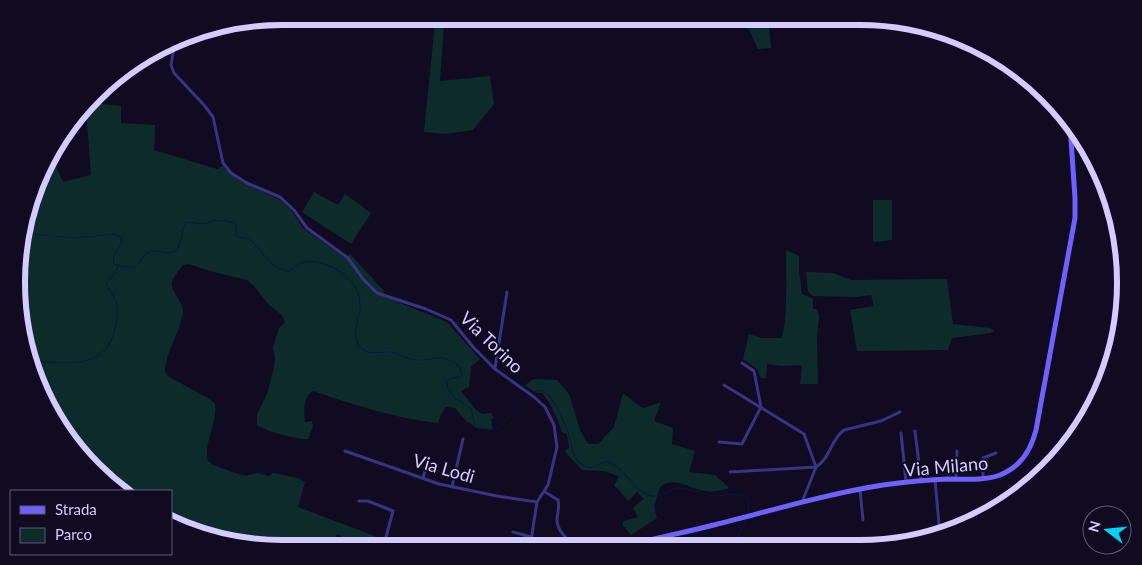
<svg xmlns="http://www.w3.org/2000/svg" width="1142" height="565" font-family="Lato,sans-serif">
	<rect width="100%" height="100%" fill="#100b21"/>
	<path fill="#0e2b2c" d="M432,16H456L454,26L444,25L440,81L490,76L494,104L473,130L445,134L424,132L435,23L431,22Z
		M743,17H768L771,48L758,49Z
		M92,103L121,106V123L155,125L154,150L217,169L222,166L237,179L284,202L291,210L303,228L345,258L350,254L384,291L383,296L447,322L480,359L471,367L469,387L461,391L476,410L482,414L491,413L494,418L491,419L493,430L475,428L472,424L466,421L455,408L446,407L441,414L438,423C398,419 352,404 313,391C302,398 304,410 305,422L312,421L313,427L308,439C294,439 269,432 257,425V414L267,394L274,367L275,357L273,347L279,328L285,322L282,315L268,304L254,286L247,280L210,271L189,264L183,265C180,269 174,276 172,282C170,293 183,300 183,311C181,332 166,349 165,372L169,377L210,399L215,404C218,424 203,442 208,461L213,465L235,473L246,476L257,473L269,476L273,473L298,478L305,482L298,507L372,535L384,542L382,548H363L337,534L331,548H265L171,523V491H123L94,471L44,400L18,317L21,230L52,149L56,145L57,169L63,182L91,175L86,110Z
		M314,192L338,205L345,194L371,213L351,244L302,212Z
		M873,200H892V240L873,242Z
		M786,250L799,256V271L802,294L813,299V309H817L819,316L817,338L818,384H800L802,368L801,365L781,366L767,364L766,378H761L757,369L743,359L749,334L761,338H781C788,329 786,265 786,250Z
		M806,272L833,273L851,280L947,279L953,324L990,328L994,331L991,333L952,338L948,350L857,351L850,310L874,306L871,295L856,297L813,296L808,292Z
		M534,379L557,380L569,394L580,430L588,444H598L614,427L623,393C631,398 634,404 644,408L661,402L654,421L673,428L672,444L695,451L689,472L715,475L729,488C722,491 713,492 705,491C689,489 676,475 660,487L654,507L657,518L631,535L622,524L624,521L638,517L633,508L644,499L637,492L628,501L618,489L614,486L619,476L604,471L582,470L564,451L569,448L567,434L562,432C557,417 552,405 542,393H536L525,385Z"/>
	<g fill="none" stroke-linecap="round" stroke-linejoin="round">
		<path stroke="#051840" stroke-width="1" d="M21,233L76,238L115,234L120,237L122,242C119,249 111,255 114,264L124,267H134C140,263 144,253 151,251C159,249 167,256 175,251C183,245 180,230 186,222L204,224L212,221L222,220L234,223L236,227V236C241,238 247,237 251,241C267,254 266,265 289,272C297,263 306,260 317,262C339,267 362,283 360,309C358,322 350,338 362,349C370,356 381,351 391,352C400,353 407,360 417,360C438,361 438,351 460,367L462,375L460,377L449,379L447,383C450,400 460,399 471,409L475,426L477,428L492,429L498,428L527,398
			M32,361C69,363 108,371 116,324C119,304 118,301 106,285C110,276 114,277 118,266
			M534,392L542,390C554,397 560,414 566,427C572,441 571,465 591,468C596,467 602,462 606,462C619,461 637,495 652,496C662,498 668,489 677,488C686,487 704,495 715,496C726,496 740,491 749,499L748,515
			M732,547L747,519"/>
		<path stroke="#393384" stroke-width="3" d="M175,42L171,65L174,73L204,105L213,117L223,163L231,173L247,183L280,197L294,210L307,228L348,258L363,279L377,293L426,309L451,320L474,348L495,369L534,397L545,407L554,425L557,447L548,485L537,502L530,547
			M495,368L507,292
			M724,385L804,434L816,467
			M915,431L921,480
			M901,433L906,482
			M719,442L742,444L761,407L754,371L742,363
			M345,451L439,484L497,496L537,502
			M730,472L816,467C830,459 831,439 844,430L881,421L900,412
			M423,478L428,460
			M983,478V458L996,453
			M956,479L957,451
			M935,480L939,524
			M452,487L463,439
			M860,490L863,520
			M545,492L558,500C560,507 557,513 557,520C557,531 568,540 575,547
			M359,501H368L393,511L383,548
			M802,502L816,467
			M513,532L531,537
			M664,537L674,542L707,547"/>
		<path stroke="#6d62ff" stroke-width="5" d="M622,547C653,538 683,533 714,525C770,511 826,494 883,485C904,482 926,480 947,479C964,479 984,481 1000,475C1021,467 1031,450 1036,430L1075,218V198L1070,125"/>
	</g>
	<g text-anchor="middle" dominant-baseline="central" stroke-width="4" stroke-linejoin="round" paint-order="stroke">
		<g font-size="18" fill="#d4cbff" stroke="#100b21">
			<text transform="translate(492 342) rotate(44)">Via Torino</text>
			<text transform="translate(946 466) rotate(-5)">Via Milano</text>
			<text transform="translate(444 468) rotate(16)">Via Lodi</text>
		</g>
	</g>
	<path d="M0 0H1142V565H0ZM282 25H860A257 257 0 0 1 1117 282V283A257 257 0 0 1 860 540H282A257 257 0 0 1 25 283V282A257 257 0 0 1 282 25Z" fill="#100b21" fill-rule="evenodd"/>
	<path fill="none" stroke="#d4cbff" stroke-width="6" d="M282 25H860A257 257 0 0 1 1117 282V283A257 257 0 0 1 860 540H282A257 257 0 0 1 25 283V282A257 257 0 0 1 282 25Z"/>
	<rect x="10" y="490" width="162" height="65" fill="#100b21" stroke="#5e587a"/>
	<rect x="20" y="506" width="25" height="8" fill="#6d62ff" stroke="#5e587a"/>
	<text x="55" y="515" font-size="15" fill="#d4cbff">Strada</text>
	<rect x="20" y="528" width="25" height="15" fill="#0e2b2c" stroke="#5e587a"/>
	<text x="55" y="540" font-size="15" fill="#d4cbff">Parco</text>
	<g transform="translate(1107 530) rotate(286)"><circle r="24" fill="#100b21" stroke="#5e587a"/>
	<path d="M0-4L9 19L0 12L-9 19Z" fill="#00d3f6"/>
	<text y="-8" font-size="14" font-weight="bold" text-anchor="middle" fill="#d4cbff">N</text>
	</g>
</svg>
